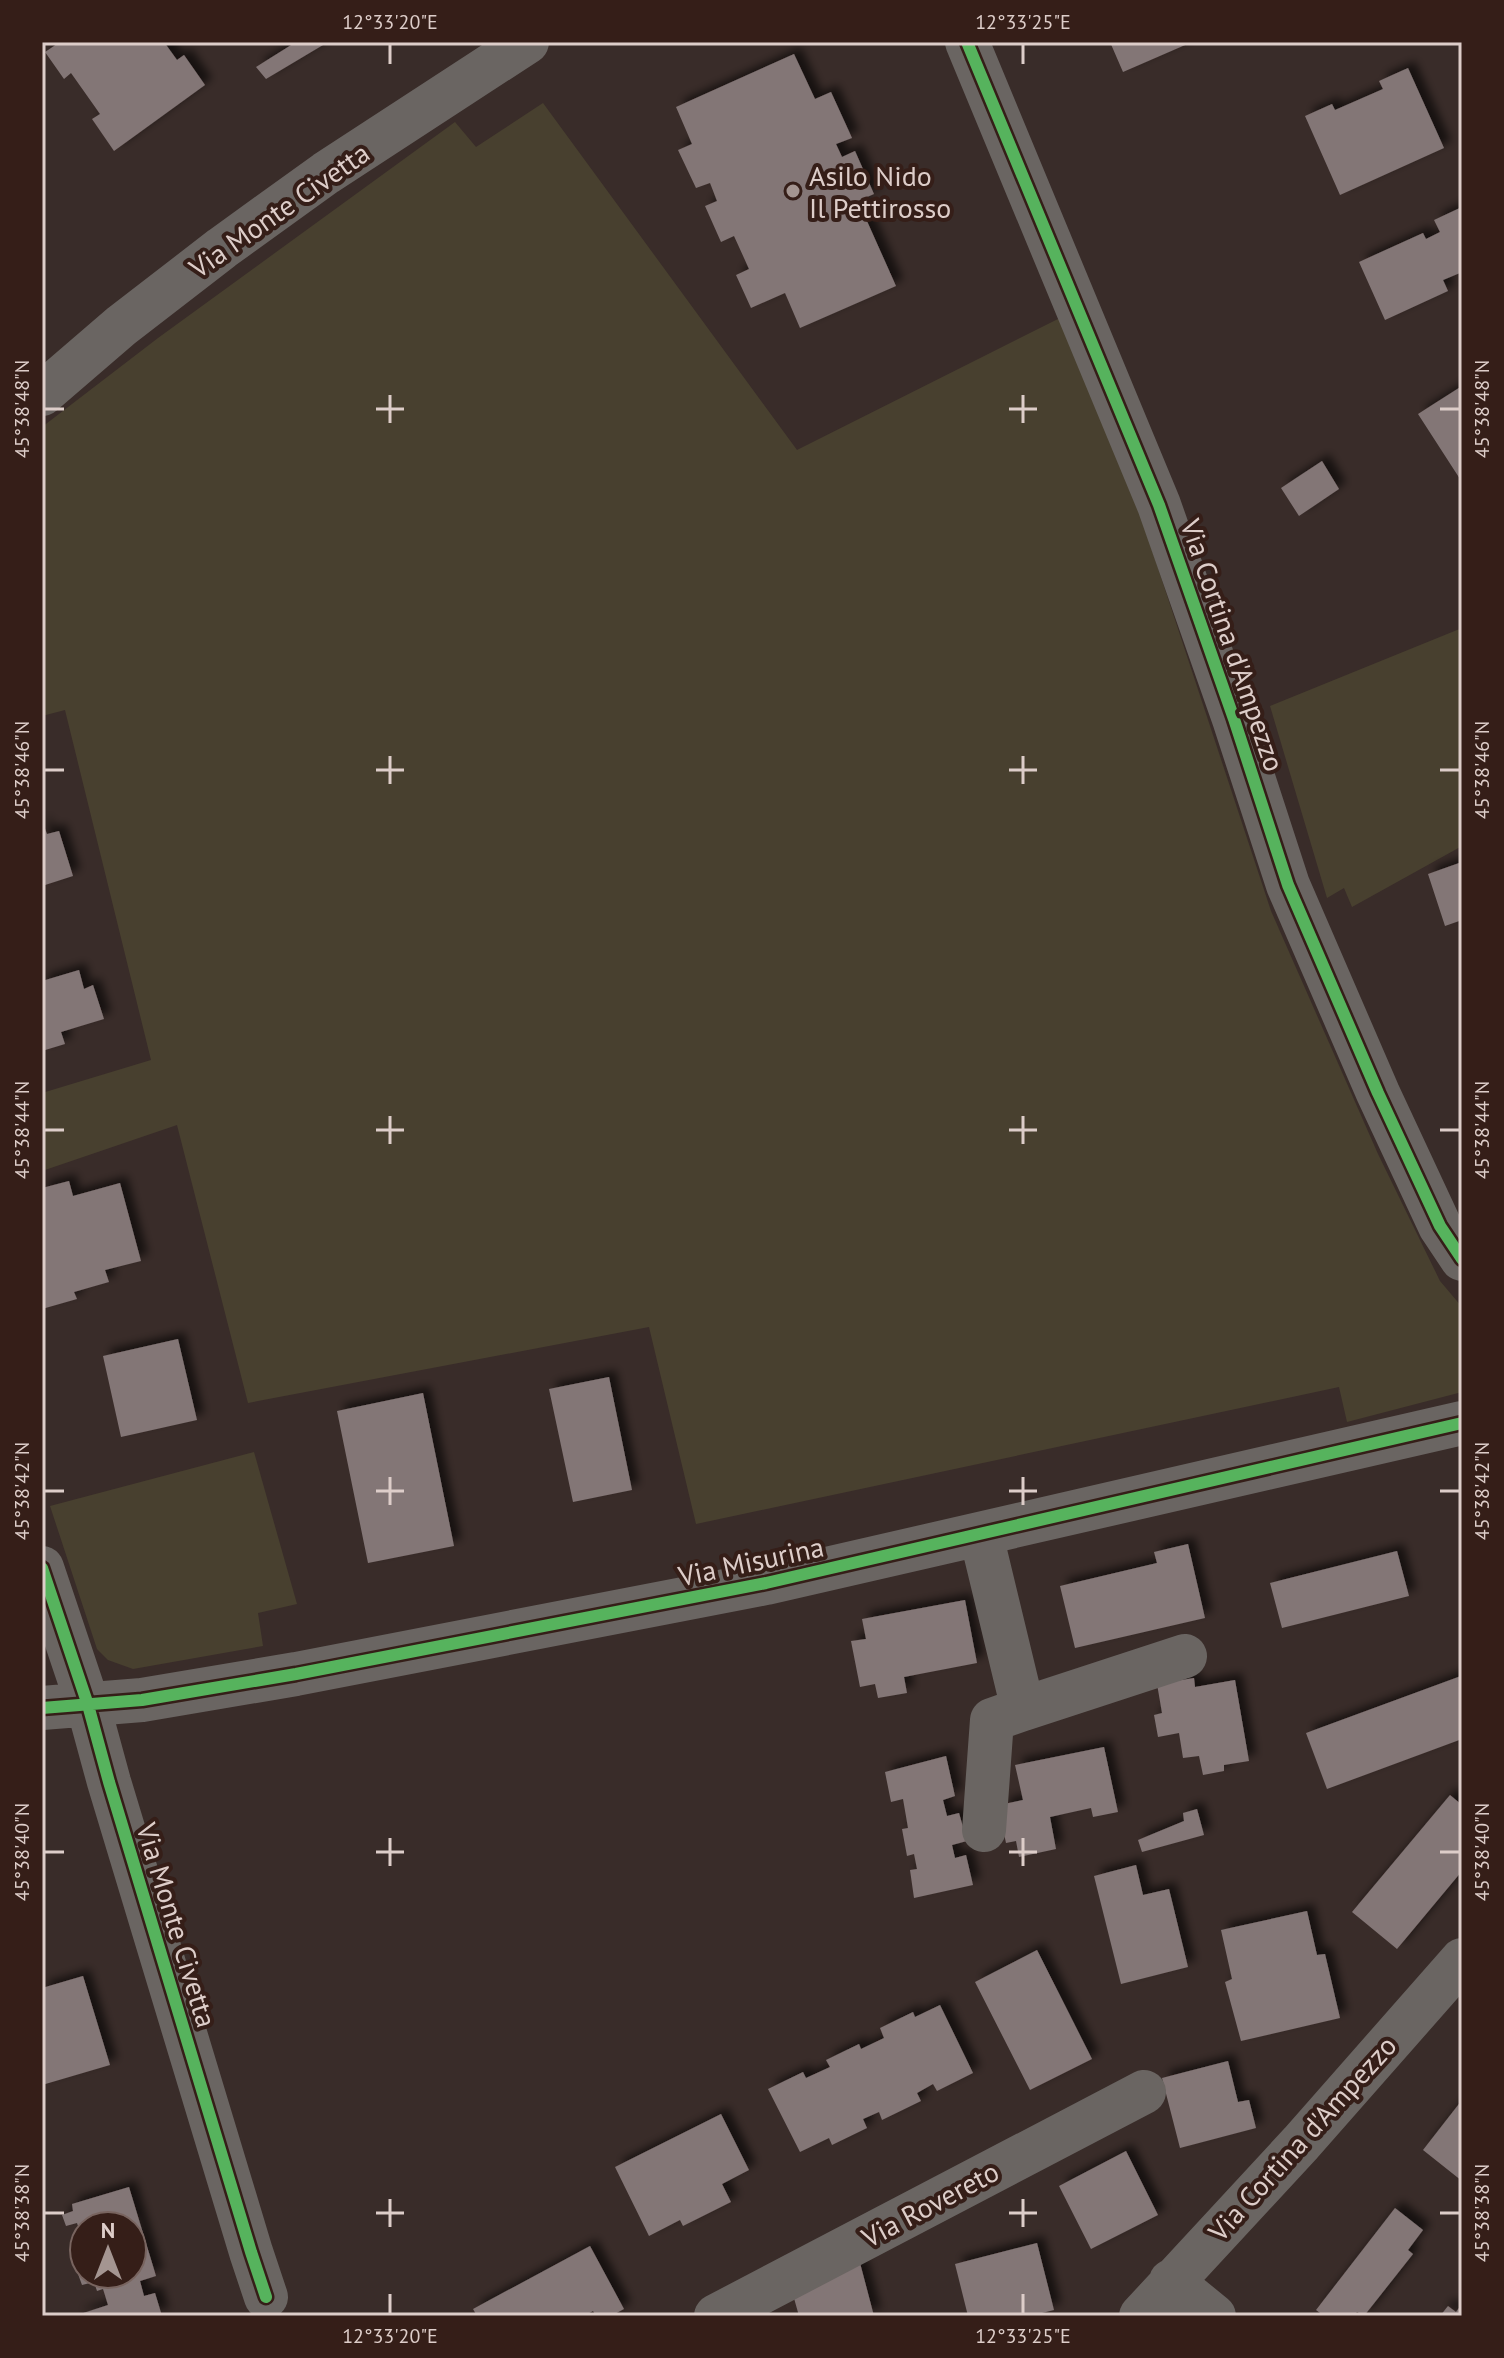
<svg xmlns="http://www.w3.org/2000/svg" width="1504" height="2358" font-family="'PT Sans',sans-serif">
	<defs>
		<filter id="shadow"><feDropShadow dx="7" dy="-7" stdDeviation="4" flood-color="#0009"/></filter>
	</defs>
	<rect width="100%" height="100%" fill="#392c29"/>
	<path fill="#48402f" d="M543,103L797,450L1060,318L1124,465L1271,911L1378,1154L1440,1281L1462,1307V1392L1347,1422L1339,1387L696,1524L649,1327L248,1403L177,1125L42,1171V1093L151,1060L65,710L42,716V427L158,338L455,122L476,147Z
		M1462,628V846L1352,907L1344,888L1327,898L1270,706Z
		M254,1452L297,1604L258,1613L263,1646L133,1669L108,1660L97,1649L50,1506Z"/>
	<path fill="#837676" filter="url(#shadow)" d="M60,42H164L177,60L184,55L205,85L114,151L92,119L100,114L71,73L64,79L45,52Z
		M296,42H328L266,79L256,67Z
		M1110,42H1192L1123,72Z
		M794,54L815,99L831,92L852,138L836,144L842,157L855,151L874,194L858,201L896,286L800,328L785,293L751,308L736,275L749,269L734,236L721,242L705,206L717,201L710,183L696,188L678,150L692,144L676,107Z
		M1408,68L1444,148L1340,195L1305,116L1332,104L1335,110L1383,89L1379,81Z
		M1462,207V278L1460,273L1443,280L1448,291L1385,320L1359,262L1423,233L1426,239L1440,232L1434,220Z
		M1462,386V478L1460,479L1418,414Z
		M1322,461L1339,489L1299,516L1281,488Z
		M42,821L47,834L59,831L73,876L42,886Z
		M1462,862V920L1445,926L1428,874Z
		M79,970L84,989L93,985L104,1019L61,1032L65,1044L42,1051V981Z
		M69,1181L73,1196L120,1183L141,1261L105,1270L109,1282L74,1292L77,1299L42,1309V1188Z
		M178,1339L197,1420L121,1437L103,1356Z
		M609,1377L632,1490L573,1502L549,1389Z
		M423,1393L454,1546L368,1563L337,1411Z
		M1188,1544L1205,1618L1075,1648L1060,1586L1157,1563L1154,1552Z
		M1397,1551L1409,1596L1282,1628L1270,1583Z
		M965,1600L977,1663L904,1677L907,1693L878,1698L875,1684L860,1687L851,1641L866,1639L862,1619Z
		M1461,1676L1462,1739L1327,1789L1306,1733Z
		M1194,1678L1195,1687L1235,1680L1249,1761L1224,1765V1771L1203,1775L1199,1756L1183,1758L1179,1733L1158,1737L1154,1715L1162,1713L1157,1684Z
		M1104,1747L1118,1812L1093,1817L1091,1808L1050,1817L1056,1849L1019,1857L1016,1841L1006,1843L1001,1819L1004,1804L1023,1800L1015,1765Z
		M946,1756L955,1796L943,1800L947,1816L959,1813L967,1841L952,1845L955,1858L966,1855L973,1885L914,1898L910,1870L917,1869L914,1854L907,1856L902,1829L908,1828L903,1799L891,1802L885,1772Z
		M1450,1795L1462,1805V1871L1397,1949L1352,1912Z
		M1197,1809L1204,1835L1142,1852L1138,1840L1184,1821L1183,1813Z
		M1136,1865L1143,1895L1169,1889L1188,1967L1121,1984L1094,1876Z
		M1307,1911L1317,1955L1325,1954L1340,2018L1241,2041L1225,1982L1232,1979L1221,1930Z
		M1037,1950L1092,2059L1030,2090L975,1982Z
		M83,1976L110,2065L42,2085V1988Z
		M940,2005L973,2073L937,2091L933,2084L917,2093L921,2101L882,2120L879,2112L863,2119L867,2128L832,2145L829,2138L800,2152L768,2089L803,2072L806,2078L830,2067L826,2060L859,2044L861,2049L884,2038L880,2028L913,2012L915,2017Z
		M1228,2061L1238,2102L1249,2100L1256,2128L1180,2148L1162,2078Z
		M1462,2100V2181L1423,2150Z
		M721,2114L749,2170L722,2184L731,2202L683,2226L680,2220L649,2236L615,2167Z
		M1126,2151L1158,2215L1091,2249L1059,2186Z
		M129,2187L156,2276L140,2281L144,2296L155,2293L162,2316H74L108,2305L103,2289L97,2291L94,2282L82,2285L78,2274H132V2226H84L83,2242L77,2223L66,2226L62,2215L73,2211L72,2204Z
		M1395,2208L1423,2230L1408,2250L1413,2254L1364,2316L1357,2312L1354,2316H1324L1316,2310Z
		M1037,2243L1054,2310L1030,2316H968L955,2264Z
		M590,2246L624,2309L611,2316H596L593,2311L584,2316H477L473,2309Z
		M860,2263L874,2316H799L792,2291Z
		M1462,2304V2316H1440L1448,2306L1456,2312Z"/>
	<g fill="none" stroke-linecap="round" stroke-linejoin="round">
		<path stroke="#6a6562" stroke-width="44" d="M967,42L1159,505L1234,719L1288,885L1378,1093L1440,1226L1462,1259
			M42,394L121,326L222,248L326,173L527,42
			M981,1535L1023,1709L992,1720L984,1830
			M42,1568L88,1705L109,1782L251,2252L266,2297
			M42,1708L142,1700L296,1674L766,1583L1462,1423
			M1023,1709L1185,1656
			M1171,2281L1214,2316
			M716,2316L1144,2092
			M1141,2316L1301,2143L1462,1960"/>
		<defs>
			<path id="cycleway" d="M967,42L1159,505L1234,719L1288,885L1378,1093L1440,1226L1462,1259
				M42,1568L88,1705L109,1782L251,2252L266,2297
				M42,1708L142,1700L296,1674L766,1583L1462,1423"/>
		</defs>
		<use href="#cycleway" stroke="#351e18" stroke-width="17"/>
		<use href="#cycleway" stroke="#56b35d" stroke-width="12"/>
	</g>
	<path fill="none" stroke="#ddcdc9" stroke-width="3" d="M390,44V64M1023,44V64M390,395V423M1023,395V423M44,409H64M376,409H404M1009,409H1037M1440,409H1460M390,756V784M1023,756V784M44,770H64M376,770H404M1009,770H1037M1440,770H1460M390,1116V1144M1023,1116V1144M44,1130H64M376,1130H404M1009,1130H1037M1440,1130H1460M390,1477V1505M1023,1477V1505M44,1491H64M376,1491H404M1009,1491H1037M1440,1491H1460M390,1838V1866M1023,1838V1866M44,1852H64M376,1852H404M1009,1852H1037M1440,1852H1460M390,2199V2227M1023,2199V2227M44,2213H64M376,2213H404M1009,2213H1037M1440,2213H1460M390,2294V2314M1023,2294V2314"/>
	<circle fill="#a49591" stroke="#351e18" stroke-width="3" cx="793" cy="191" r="8"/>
	<g text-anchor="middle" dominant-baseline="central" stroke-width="8" stroke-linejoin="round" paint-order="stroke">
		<g font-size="28" fill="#ddcdc9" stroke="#351e18" text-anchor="start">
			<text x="809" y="175">Asilo Nido<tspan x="809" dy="32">Il Pettirosso</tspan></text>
		</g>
		<g font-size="28" fill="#ddcdc9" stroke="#351e18">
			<text transform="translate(279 210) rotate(-35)">Via Monte Civetta</text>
			<text transform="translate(1233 645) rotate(71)">Via Cortina d'Ampezzo</text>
			<text transform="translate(751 1561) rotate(-12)">Via Misurina</text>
			<text transform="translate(177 1925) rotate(73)">Via Monte Civetta</text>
			<text transform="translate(1302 2138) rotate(-48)">Via Cortina d'Ampezzo</text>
			<text transform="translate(930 2204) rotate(-28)">Via Rovereto</text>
		</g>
	</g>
	<rect width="1504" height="2358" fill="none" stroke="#351e18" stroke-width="88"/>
	<g transform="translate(108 2250)"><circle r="38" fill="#351e18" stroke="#78645f" stroke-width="2"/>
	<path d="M0-6L14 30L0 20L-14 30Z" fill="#a49591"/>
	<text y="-12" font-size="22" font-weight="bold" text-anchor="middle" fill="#ddcdc9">N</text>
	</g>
	<rect x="44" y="44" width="1416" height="2270" fill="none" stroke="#ddcdc9" stroke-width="3"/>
	<g font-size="20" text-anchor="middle" fill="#ddcdc9">
		<text x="390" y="29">12°33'20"E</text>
		<text x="1023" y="29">12°33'25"E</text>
		<text transform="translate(22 409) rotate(-90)" y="7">45°38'48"N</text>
		<text transform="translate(1482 409) rotate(-90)" y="7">45°38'48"N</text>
		<text transform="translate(22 770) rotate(-90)" y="7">45°38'46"N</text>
		<text transform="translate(1482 770) rotate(-90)" y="7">45°38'46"N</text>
		<text transform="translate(22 1130) rotate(-90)" y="7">45°38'44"N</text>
		<text transform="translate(1482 1130) rotate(-90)" y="7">45°38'44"N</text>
		<text transform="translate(22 1491) rotate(-90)" y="7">45°38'42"N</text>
		<text transform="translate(1482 1491) rotate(-90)" y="7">45°38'42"N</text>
		<text transform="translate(22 1852) rotate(-90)" y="7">45°38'40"N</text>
		<text transform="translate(1482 1852) rotate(-90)" y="7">45°38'40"N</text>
		<text transform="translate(22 2213) rotate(-90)" y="7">45°38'38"N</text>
		<text transform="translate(1482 2213) rotate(-90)" y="7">45°38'38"N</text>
		<text x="390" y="2343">12°33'20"E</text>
		<text x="1023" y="2343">12°33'25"E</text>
	</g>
</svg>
